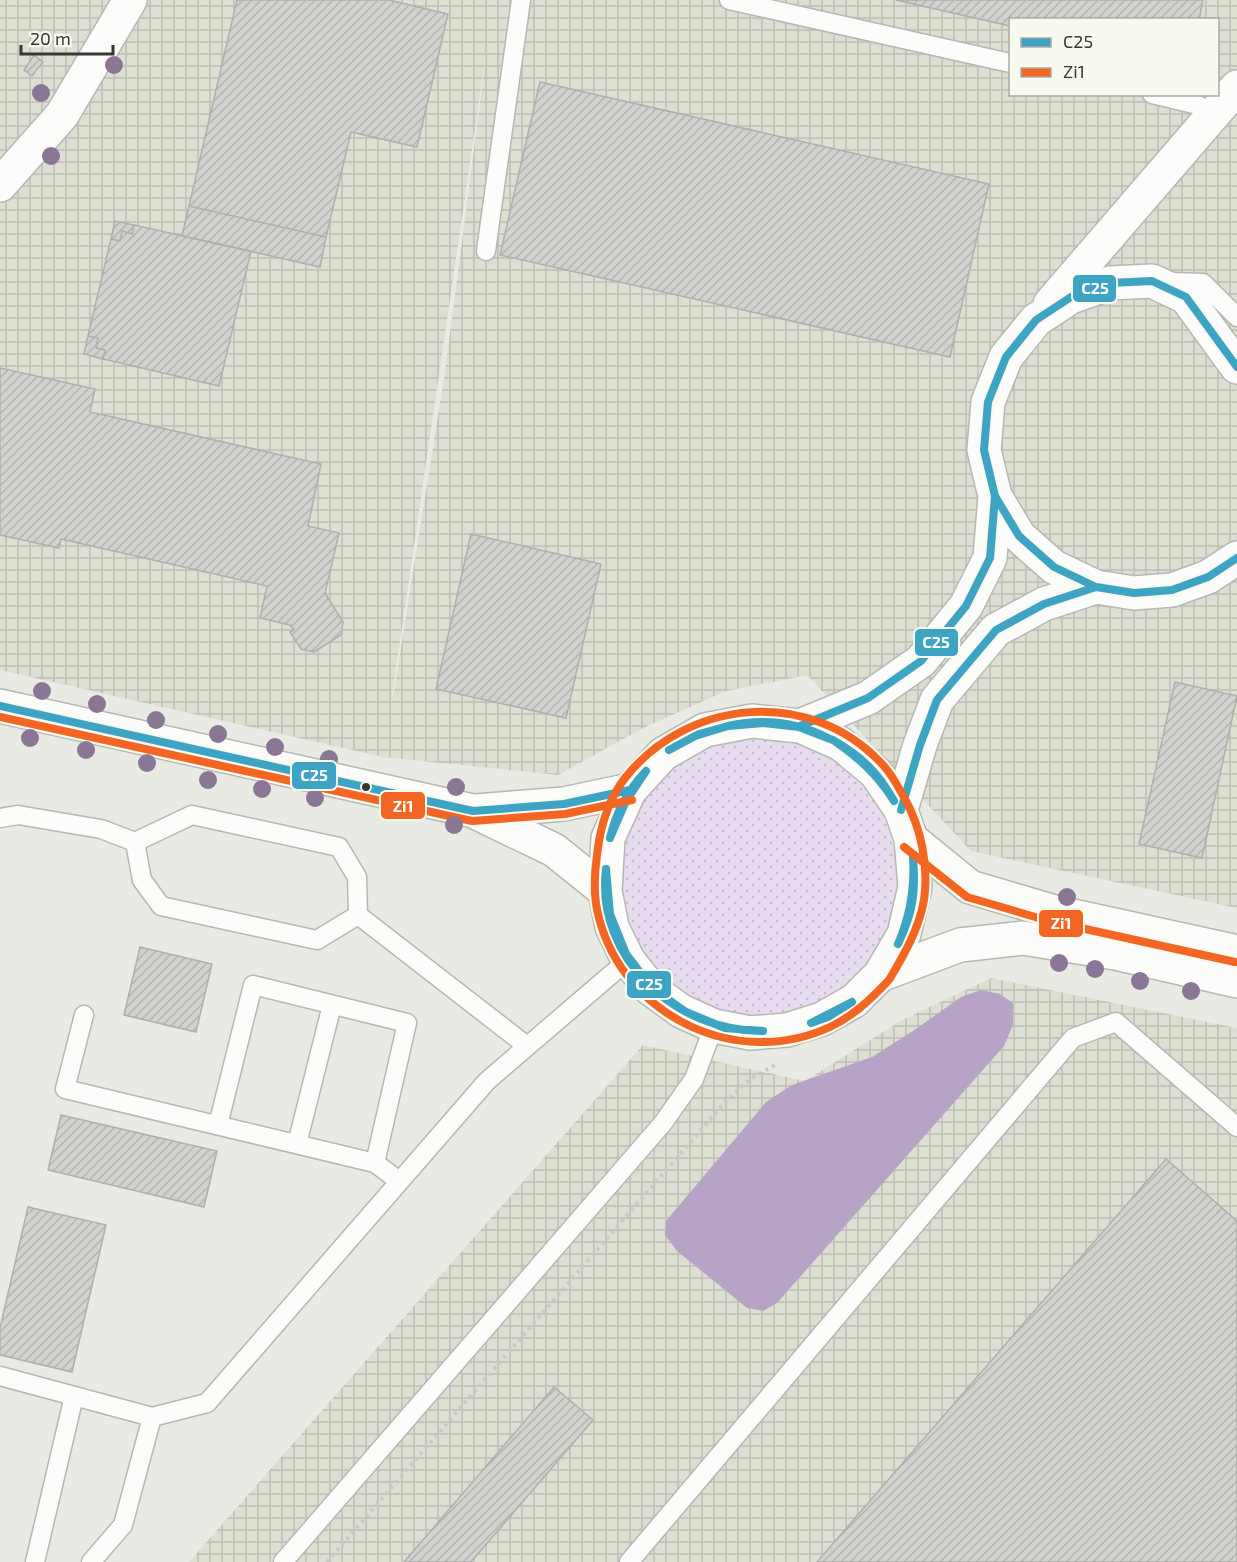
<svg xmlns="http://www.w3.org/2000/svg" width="1237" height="1562" font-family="'Exo 2',sans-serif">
	<defs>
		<pattern id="industrial-grid" width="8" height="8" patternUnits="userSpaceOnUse" patternTransform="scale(1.5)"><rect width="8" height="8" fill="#dddfd3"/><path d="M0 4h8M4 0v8" fill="none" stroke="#bec0b6"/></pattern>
		<pattern id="grass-dots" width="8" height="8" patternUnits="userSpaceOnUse" patternTransform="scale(1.5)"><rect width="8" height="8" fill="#e7dbef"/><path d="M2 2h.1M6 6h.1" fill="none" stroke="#c7bdce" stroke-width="1.8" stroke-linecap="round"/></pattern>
		<pattern id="building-hatch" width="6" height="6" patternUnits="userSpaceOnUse" patternTransform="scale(1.5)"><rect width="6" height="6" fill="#d1d2cd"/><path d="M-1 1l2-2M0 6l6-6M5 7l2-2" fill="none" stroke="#b4b5b1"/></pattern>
	</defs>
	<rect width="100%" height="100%" fill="#e9eae4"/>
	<path fill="url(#industrial-grid)" fill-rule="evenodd" d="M0,0H1237V908L971,851L807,675L726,691L645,727L558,775L383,757L0,670ZM1010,20H1218V94H1010ZM488,40L445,372L393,697L392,696Z
		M991,978L1237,1028V1562H189L643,1045L805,1081L902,1020Z"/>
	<path fill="url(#grass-dots)" d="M621 877a138 138 0 1 1 276 0a138 138 0 1 1-276 0Z"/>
	<path fill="#b7a3c5" d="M981,990L1000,994L1013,1003V1025L1004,1046L777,1303L763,1311L747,1308L677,1251L665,1235L666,1221L766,1102L792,1085L872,1057L913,1031L961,997Z"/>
	<path fill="url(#building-hatch)" stroke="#afb0ab" stroke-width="1.5" d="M237,0H389L448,14L417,147L351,132L326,237L189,206Z
		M896,0H1203L1199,20H1010V26Z
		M34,55L43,62L32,76L24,70Z
		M540,82L989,184L950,357L500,255Z
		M189,206L326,237L320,267L182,236Z
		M115,221L134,225L132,234L122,231L120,241L111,239Z
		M134,225L251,251L219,386L103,359L105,350L96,348L98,338L88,336L111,239L120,241L122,231L132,234Z
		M88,336L98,338L96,348L105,350L103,359L84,354Z
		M0,368L95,389L90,412L321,464L308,526L339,533L325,593L343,622L341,635L314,652L301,649L290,632L294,630L290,625L260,618L267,586L61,539L59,548L0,535Z
		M471,534L601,564L566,718L436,689Z
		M1175,682L1237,696L1202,858L1139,844Z
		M140,947L212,964L196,1032L124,1015Z
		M61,1115L217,1151L204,1207L48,1170Z
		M1166,1159L1237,1221V1562H817Z
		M28,1207L106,1225L72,1372L0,1355V1328Z
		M554,1387L593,1420L471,1562H404Z"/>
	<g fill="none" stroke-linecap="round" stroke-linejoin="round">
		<defs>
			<path id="service" d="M729,0L1010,63
				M1152,94L1198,105L1212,116
				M486,251L521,0
				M1169,282L1203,283L1237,317
				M0,818L18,815L101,829L135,842
				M358,915L317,940L161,906L142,880L135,842L192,815L339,847L357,877L358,915L527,1046
				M84,1015L65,1089L375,1163L399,1181
				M218,1125L253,985L407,1023L375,1163
				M297,1144L332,1005
				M0,1376L152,1417L207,1403L487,1081L628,960
				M35,1562L74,1396
				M91,1562L123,1525L152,1417
				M283,1562L663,1123L694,1079L714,1026
				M629,1562L1073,1038L1116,1022L1237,1127"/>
			<path id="minor" d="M0,185L62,115L130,0
				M1050,304L1237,87
				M1237,367L1186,297L1152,281L1110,283L1071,297L1036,320L1006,357L988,402L984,450L995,496L1019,536L1054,567L1096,587L1134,593L1172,590L1208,577L1237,558
				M0,706L473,811L554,850L605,891
				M800,726L868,698L921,661L966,606L990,558L995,496
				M901,810L920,745L937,700L996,630L1044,604L1096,587
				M475,811L564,804L630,790
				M911,839L970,887L1051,911L1237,952
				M880,975L904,934L915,887L911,839L901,810L876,773L841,744L800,726L752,721L705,730L663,754L630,790L608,838L605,891L612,927L628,960L651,989L681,1011L714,1026L750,1033L787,1030L822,1019L854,1001L880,975L960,945L1023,938L1115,953L1237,981"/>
		</defs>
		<use href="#service" stroke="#b7b8b3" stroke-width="21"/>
		<use href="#minor" stroke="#b7b8b3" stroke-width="36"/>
		<path stroke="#c9cac8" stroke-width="4" stroke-dasharray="3 4.5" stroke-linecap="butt" d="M327,1562L726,1101L750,1079L775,1065"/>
		<use href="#service" stroke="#fcfcfb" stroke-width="18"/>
		<use href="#minor" stroke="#fcfcfb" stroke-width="33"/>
		<defs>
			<path id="bus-1" d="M1237,367L1186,297L1152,281L1110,283L1071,297L1036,320L1006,357L988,402L984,450L995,496L1019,536L1054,567L1096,587L1134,593L1172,590L1208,577L1237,558
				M0,706L473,811L564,804L630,790
				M728,726C763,718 798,722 830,739
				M728,726L764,723L799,727L830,739
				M800,726L868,698L921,661L966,606L990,558L995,496
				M833,740C862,757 878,772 894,801
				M833,740C859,758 877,774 894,801
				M669,750L699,734L728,726
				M669,750L695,736L728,726
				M901,810L920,745L937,700L996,630L1044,604L1096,587
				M610,838C616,812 628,790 646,771
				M610,838L626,801L646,771
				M606,869L610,914L626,954L652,988L686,1012L725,1028L763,1031
				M606,869C595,959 677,1032 763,1031
				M898,944C910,916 915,888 913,858
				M898,944C913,913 916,892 913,858
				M811,1023L852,1002
				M811,1023L828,1017L852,1002"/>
			<path id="bus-2" d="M0,717L472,821L565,814L632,800
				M904,847L967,897L1049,921L1235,962
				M887,982C870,1000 853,1016 830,1027C737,1070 625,1017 599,918C593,897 594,876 597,855C600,828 608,800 625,778C688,698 811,687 882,764C892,774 898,787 905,799C921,828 929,866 924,900C919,929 904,955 889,980"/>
		</defs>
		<use href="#bus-1" stroke="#f8faef" stroke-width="12"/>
		<use href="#bus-2" stroke="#f8faef" stroke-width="12"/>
		<use href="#bus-1" stroke="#3ea4c4" stroke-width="8"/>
		<use href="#bus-2" stroke="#f26522" stroke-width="8"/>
	</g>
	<g fill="#8c7696">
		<circle cx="114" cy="65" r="9"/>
		<circle cx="41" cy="93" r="9"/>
		<circle cx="51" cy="156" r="9"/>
		<circle cx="42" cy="691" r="9"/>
		<circle cx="97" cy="704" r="9"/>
		<circle cx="156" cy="720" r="9"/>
		<circle cx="218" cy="734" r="9"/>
		<circle cx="30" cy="738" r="9"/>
		<circle cx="275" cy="747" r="9"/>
		<circle cx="86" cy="750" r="9"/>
		<circle cx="329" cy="759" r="9"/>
		<circle cx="147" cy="763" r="9"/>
		<circle cx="208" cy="780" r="9"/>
		<circle cx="456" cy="787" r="9"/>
		<circle cx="262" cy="789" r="9"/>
		<circle cx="315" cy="798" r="9"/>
		<circle cx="454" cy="825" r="9"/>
		<circle cx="1067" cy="897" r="9"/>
		<circle cx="1059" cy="963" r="9"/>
		<circle cx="1095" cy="969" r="9"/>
		<circle cx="1140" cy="981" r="9"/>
		<circle cx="1191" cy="991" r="9"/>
	</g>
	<circle fill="#373834" stroke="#f8faef" stroke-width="2" cx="366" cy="787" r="5"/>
	<g stroke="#f8faef" stroke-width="2">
		<rect x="1072" y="274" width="45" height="29" rx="6" fill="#3ea4c4"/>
		<rect x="914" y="628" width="45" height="29" rx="6" fill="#3ea4c4"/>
		<rect x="291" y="761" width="46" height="29" rx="6" fill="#3ea4c4"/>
		<rect x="380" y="791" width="46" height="29" rx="6" fill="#f26522"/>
		<rect x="1038" y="909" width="46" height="29" rx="6" fill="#f26522"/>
		<rect x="626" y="970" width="46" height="29" rx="6" fill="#3ea4c4"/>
	</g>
	<g font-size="16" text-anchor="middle" font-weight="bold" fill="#fff">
		<text x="1095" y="294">C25</text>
		<text x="936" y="648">C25</text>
		<text x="314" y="781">C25</text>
		<text x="403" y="812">Zi1</text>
		<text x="1061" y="929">Zi1</text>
		<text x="649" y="990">C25</text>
	</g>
	<rect x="1009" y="18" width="210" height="78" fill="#f8faef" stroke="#abaca4" stroke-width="1.5"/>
	<rect x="1021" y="38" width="30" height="9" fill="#3ea4c4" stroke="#abaca4" stroke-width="1.5"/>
	<text x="1063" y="48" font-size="18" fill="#373834">C25</text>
	<rect x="1021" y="68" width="30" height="9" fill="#f26522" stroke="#abaca4" stroke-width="1.5"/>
	<text x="1063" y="78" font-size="18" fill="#373834">Zi1</text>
	<path d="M21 45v9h92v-9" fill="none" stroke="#373834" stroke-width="3"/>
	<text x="30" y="45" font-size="18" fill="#373834" stroke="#f8faef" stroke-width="4.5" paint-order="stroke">20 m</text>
</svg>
